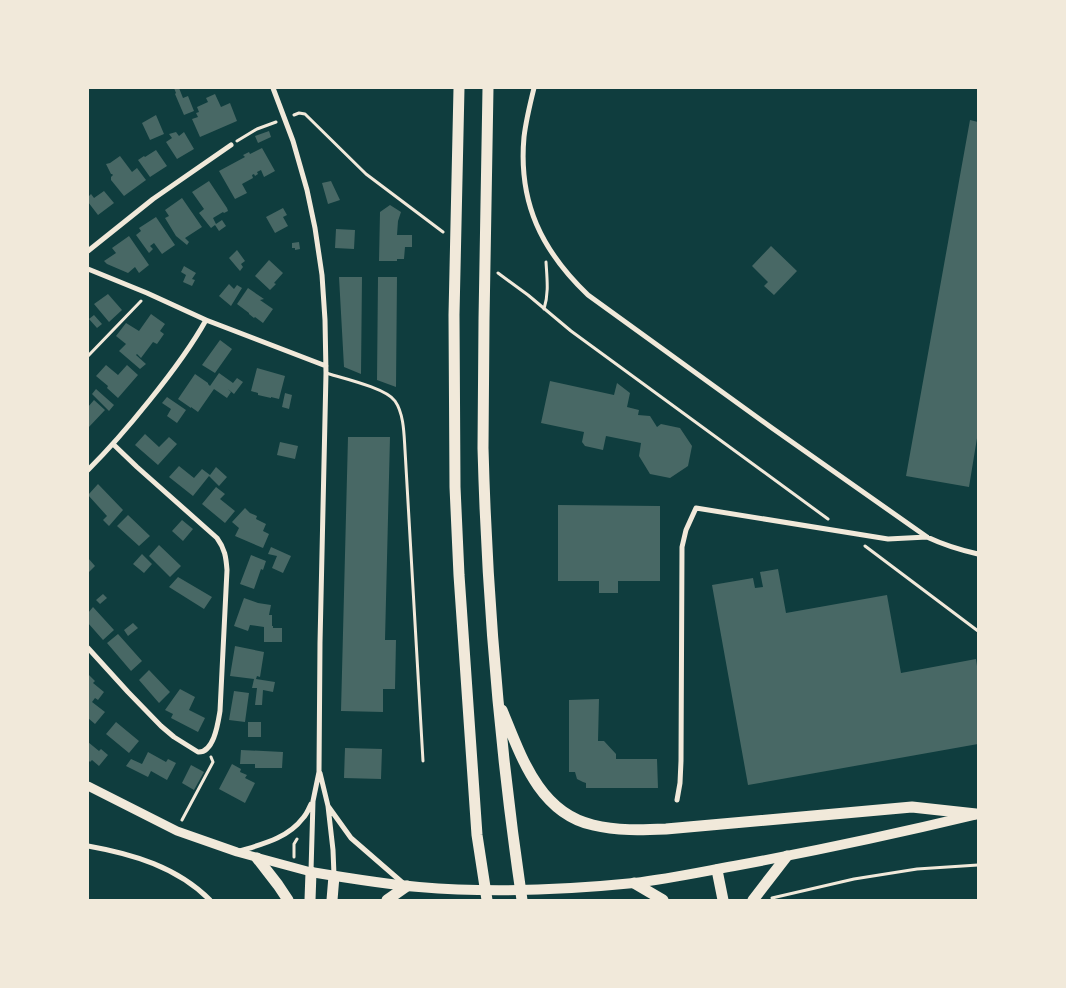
<svg xmlns="http://www.w3.org/2000/svg" width="1066" height="988" font-family="'Golos Text',sans-serif">
	<rect width="100%" height="100%" fill="#0f3d3e"/>
	<path fill="#486865" d="M174,88H179L183,98L188,96L194,111L184,115L175,94L176,93Z
		M215,94L221,107L230,103L237,121L200,137L192,119L198,117L196,113L199,112L197,107L208,102L206,98Z
		M156,115L164,134L150,140L142,123Z
		M970,120L978,122V432L969,487L906,476Z
		M269,131L271,137L258,143L255,136Z
		M176,132L179,136L184,132L194,149L177,159L166,142L172,138L169,134Z
		M262,148L275,171L264,177L261,170L257,172L258,174L255,176L254,174L252,175L253,178L242,184L247,193L235,199L219,171L245,157L243,155L249,152L250,154Z
		M156,150L167,166L150,177L138,160L144,156L145,157Z
		M120,156L132,172L137,168L146,180L124,196L111,180V177L113,175L112,174H111L106,164L110,163Z
		M209,181L227,208L228,211L224,213L223,212L213,218L216,224L222,220L226,226L219,231L215,225L211,228L199,213L204,209L192,192Z
		M331,181L340,200L328,204L322,183Z
		M104,191L114,203L98,215L88,202V197L91,194L94,198Z
		M182,198L202,227L185,238L189,242L187,245L176,236L165,218L169,216L165,210Z
		M390,205L401,212L398,221L397,235H412V247H405L404,259H397V261H379L380,212Z
		M283,208L287,215L283,217L288,226L275,233L266,217Z
		M156,217L175,245L162,254L154,243L150,246L153,249L149,253L136,235L141,231L139,228Z
		M336,229L355,230L354,249L335,248Z
		M129,236L149,265L139,273L135,267L128,273L107,264L104,261L116,253L112,248Z
		M299,242L300,249L295,250V248H292V243Z
		M771,246L797,271L774,295L764,286L768,282L752,266Z
		M237,250L245,261L241,264L243,267L240,271L229,258Z
		M269,260L283,273L274,283L276,284L270,290L255,276Z
		M184,266L196,273L192,279L195,280L192,286L183,282L186,275L181,272Z
		M339,277H362L361,374L344,367Z
		M378,277H397L396,387L377,380Z
		M229,284L234,289L237,285L242,288L231,306L219,296Z
		M248,288L264,299L260,300L273,309L263,323L255,317L254,318L249,314V313L237,304Z
		M108,294L122,310L109,322L94,304Z
		M151,314L165,324L160,331L164,334L157,344L153,342L141,358L137,354L136,355L146,364L140,369L119,351L126,344L116,336L126,323L139,331Z
		M94,315L102,324L97,328L89,319Z
		M220,340L232,349L215,373L202,365Z
		M106,365L118,375L127,365L138,375L118,398L107,388L108,386L96,376Z
		M257,368L285,376L279,399L271,397V398L258,395V393L251,391Z
		M219,373L233,383L237,378L243,382L234,394L228,389L231,392L227,398L214,389L198,412L191,407V408L178,399L195,374L208,383V384L210,386Z
		M550,381L614,395L617,383L630,393L627,407L639,410L638,415L650,416L657,427L661,424L680,428L692,446L688,466L670,478L650,474L639,456L641,443L606,436L603,450L585,446L582,442L584,432L541,423Z
		M96,389L114,405L109,411L92,394Z
		M285,393L292,395L289,409L282,407Z
		M167,397L186,410L177,423L167,416L171,409L162,403Z
		M94,400L105,410L88,428V407Z
		M145,434L159,447L169,437L177,444L158,465L135,445Z
		M348,437H390L385,640H396L395,689H383V712L341,711Z
		M280,442L298,446L295,459L277,455Z
		M179,466L194,478L202,469L210,475L216,467L227,477L219,486L209,476L193,496L169,477Z
		M98,484L123,510L109,526L103,520L107,516L88,495Z
		M216,487L225,494L220,499L235,511L225,523L202,504Z
		M558,505L660,506V581H618V593H599V581H558Z
		M245,508L250,513L257,516L256,519L266,524L263,531L269,534L263,548L235,536L239,528L232,522Z
		M128,515L150,536L139,546L117,526Z
		M182,520L193,529L183,541L172,531Z
		M159,545L181,566L170,577L149,556Z
		M271,547L291,556L283,573L272,568L277,556L268,554Z
		M142,554L152,564L144,573L133,564Z
		M251,555L266,561L263,570L261,569L254,589L240,584Z
		M88,558L95,566L88,573Z
		M778,569L786,613L887,595L901,673L976,659L978,673V744L748,785L712,585L753,578L755,588L763,587L760,572Z
		M178,577L212,597L204,609L169,587Z
		M103,594L107,598L100,604L96,600Z
		M244,598L258,603L271,605L269,615H272V626H273V628H282V642H264V627L250,625L248,631L234,626Z
		M93,607L114,630L103,640L88,623V613Z
		M133,623L138,628L128,636L124,630Z
		M118,634L142,661L131,671L107,643Z
		M235,646L264,652L260,677L257,676L256,679L275,682L273,692L263,690L262,705H255L257,688H252L254,679L230,676Z
		M149,670L170,692L159,703L139,680Z
		M88,674L95,681L93,683L104,692L98,700L95,698L92,702L105,712L95,724L88,718Z
		M180,689L195,697L189,710L205,718L198,732L171,718L173,714L165,710Z
		M234,691L249,693L245,722L229,720Z
		M599,699L598,741H604L616,754V759H657L658,788H586V783L583,782L577,779L575,772H569V700Z
		M116,722L139,741L129,753L106,734Z
		M248,722H261V737H248Z
		M88,742L99,751L101,749L108,755L99,766L92,760L90,762L88,760Z
		M345,748L382,749L381,779L344,778Z
		M241,750L283,752L282,768H255V764H240Z
		M148,752L166,762L168,759L176,763L167,780L151,771L148,777L126,766L131,759L142,764Z
		M232,764L241,769L240,772L247,775L245,778L255,783L245,803L219,789Z
		M191,765L204,772L194,790L182,783Z"/>
	<g fill="none" stroke-linecap="round" stroke-linejoin="round">
		<path stroke="#f1e9da" stroke-width="3" d="M294,115L299,113L305,114L366,174L443,232
			M237,141L257,129L276,122
			M498,273L528,295L571,331L828,519
			M544,309C549,293 547,279 546,262
			M88,356L141,301
			M865,546L978,631
			M182,820L213,762L211,757
			M294,857V844L297,839
			M772,898L854,879L917,869L978,865"/>
		<path stroke="#f1e9da" stroke-width="3" d="M326,373C342,378 386,388 395,401C404,414 404,434 405,450L423,761"/>
		<path stroke="#f1e9da" stroke-width="5" d="M273,88L293,141L307,190L315,228L322,275L325,320L326,373L320,643L319,772L313,801L311,871
			M534,88C530,104 526,120 524,137C518,203 542,251 588,295L772,428L927,537C944,545 960,550 978,554
			M88,251L153,199L231,145
			M88,269L147,293L206,320L326,366
			M88,470C110,448 129,426 149,401C170,375 190,349 206,320
			M88,648L128,692L161,726L174,737L198,752C214,753 218,723 220,711L227,570C226,557 225,549 217,538L137,467L113,444
			M320,773L328,806L333,850L334,875
			M677,800L680,783L681,761L682,547L686,530L696,508L888,539L927,537
			M328,806L351,838L404,884
			M88,846C133,854 177,867 210,900
			M240,851C263,844 288,838 303,818C307,814 309,808 311,804"/>
		<path stroke="#f1e9da" stroke-width="9" d="M88,786L177,831L237,852L311,872"/>
		<path stroke="#f1e9da" stroke-width="10" d="M311,872C347,878 383,884 419,887C489,893 564,890 634,883C668,879 701,872 734,866C815,851 895,834 974,815"/>
		<path stroke="#f1e9da" stroke-width="11" d="M459,88L454,315L455,487L459,575L477,835L487,900
			M488,88C487,165 485,243 484,321C484,363 483,406 483,448C487,599 500,751 522,900
			M502,710C521,756 539,813 593,825C617,831 642,830 666,829L912,807L976,814
			M257,858L278,885L288,900
			M717,870L723,900
			M634,883L663,900
			M310,900L311,872
			M332,900L334,876
			M387,900L407,886
			M753,900L787,856"/>
	</g>
	<rect width="1066" height="988" fill="none" stroke="#f1e9da" stroke-width="178"/>
</svg>
